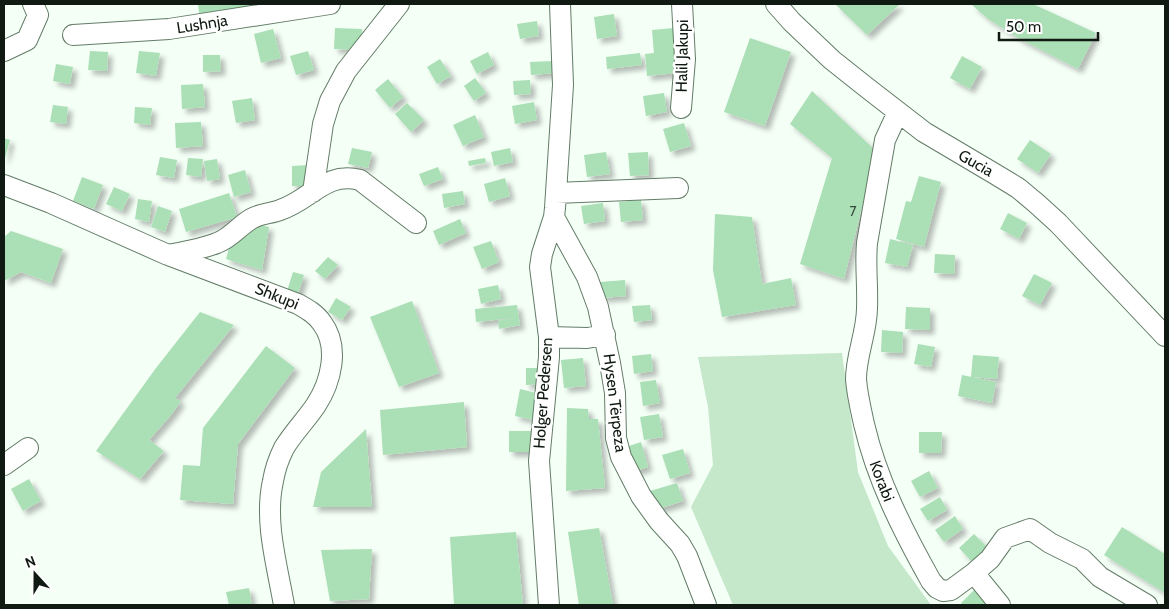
<svg xmlns="http://www.w3.org/2000/svg" width="1169" height="609" font-family="Cabin,sans-serif">
	<defs>
		<filter id="shadow"><feDropShadow dx="4.5" dy="4.5" stdDeviation="2.5" flood-color="#0004"/></filter>
	</defs>
	<rect width="100%" height="100%" fill="#f4fff6"/>
	<path fill="#c5e8cb" d="M842,353L858,472L888,546L931,605H733L691,507L713,465L708,407L698,357Z"/>
	<path fill="#abdfb5" filter="url(#shadow)" d="M198,4H271L200,20Z
		M835,4H900L867,35Z
		M971,4H1033L1096,33L1078,69L1022,40L988,19Z
		M614,14L617,36L597,39L594,17Z
		M537,21L539,36L520,39L517,24Z
		M335,28L362,29L360,50L334,49Z
		M674,28L676,73L647,76L645,54L654,53L652,30Z
		M273,29L281,58L261,63L254,34Z
		M750,38L791,52L765,126L724,112Z
		M90,51L108,52L107,71L88,70Z
		M139,51L160,53L156,76L136,73Z
		M308,51L314,70L296,75L290,56Z
		M488,52L494,65L477,74L470,61Z
		M640,53L642,65L607,69L606,57Z
		M203,55H220L221,71L203,72Z
		M962,56L982,67L970,89L950,78Z
		M440,59L451,76L437,84L427,67Z
		M553,61L554,73L531,75L530,62Z
		M56,64L73,67L70,84L53,81Z
		M475,78L486,93L474,101L464,86Z
		M388,79L403,97L390,108L375,90Z
		M530,80L531,94L514,95L513,81Z
		M203,84L205,107L182,109L181,85Z
		M812,91L876,151L844,279L800,264L832,158L790,124Z
		M664,93L667,112L646,116L643,96Z
		M252,98L255,120L236,123L232,101Z
		M534,102L537,120L515,124L512,106Z
		M407,103L424,120L411,132L395,114Z
		M53,105L68,107L66,124L50,122Z
		M135,107L152,108L150,125L134,123Z
		M475,115L484,137L463,146L453,125Z
		M201,122L203,146L176,148L175,123Z
		M684,123L691,146L670,152L663,129Z
		M4,138L10,140L4,162Z
		M1030,140L1051,154L1038,173L1017,159Z
		M352,148L372,152L368,168L348,164Z
		M510,148L513,162L494,166L491,152Z
		M606,152L610,174L587,177L584,155Z
		M648,152L649,175L630,176L628,153Z
		M160,157L177,160L174,178L156,175Z
		M188,158L203,159L201,177L186,175Z
		M485,158L486,163L469,166L468,161Z
		M217,159L220,179L207,181L204,161Z
		M309,165V186H292V166Z
		M438,167L443,179L424,186L419,174Z
		M245,170L251,192L234,197L228,175Z
		M919,176L941,182L924,247L896,239L906,201L911,202Z
		M82,177L103,185L94,209L73,201Z
		M505,178L510,196L489,202L484,184Z
		M114,187L130,194L122,211L106,204Z
		M463,191L465,204L444,208L442,194Z
		M229,193L237,217L186,232L179,209Z
		M138,199L152,201L149,222L135,219Z
		M641,200L643,220L621,222L619,202Z
		M603,203L605,221L584,224L581,206Z
		M158,206L172,211L165,232L151,227Z
		M1008,213L1027,223L1019,239L1000,229Z
		M715,214L752,217L762,284L791,278L796,305L722,317L713,270Z
		M460,219L466,233L439,245L433,231Z
		M253,223L269,227L262,270L226,259L229,248Z
		M11,231L63,249L51,283L21,272L4,281V237Z
		M890,239L913,245L907,267L885,263Z
		M491,241L499,262L482,269L473,247Z
		M935,254L955,255L954,274L934,273Z
		M328,257L338,265L325,279L315,271Z
		M293,272L304,275L298,294L287,291Z
		M1034,274L1052,283L1040,305L1022,296Z
		M625,280L626,296L601,298L600,282Z
		M498,285L501,299L481,304L478,289Z
		M336,298L351,307L342,320L328,312Z
		M412,301L439,373L399,387L370,317Z
		M517,305L520,325L499,329L498,321L513,318L476,322L475,309Z
		M650,305L652,320L634,322L632,306Z
		M906,307L930,308V330L905,329Z
		M200,312L234,325L175,398L181,401L171,415L149,440L164,451L140,479L96,451L156,368Z
		M882,330L903,332L902,353L881,352Z
		M918,344L935,347L931,367L914,364Z
		M266,346L295,368L238,444L233,504L180,500L183,465L200,466L203,428Z
		M651,354L653,371L634,374L632,356Z
		M973,355L999,357L997,379L971,377Z
		M583,358L586,386L564,388L561,360Z
		M526,368H544V384L526,385Z
		M962,375L996,382L992,403L958,396Z
		M656,380L660,403L643,406L640,382Z
		M520,389L540,394L534,420L515,416Z
		M464,402L467,447L383,455L380,410Z
		M567,408L588,409L589,419H598L605,488L566,491Z
		M659,414L663,437L644,440L640,417Z
		M366,429L372,507H313L321,472Z
		M509,431H532V452H509Z
		M919,432H942L941,453H919Z
		M641,442L648,467L633,472L626,447Z
		M683,449L690,473L670,479L662,455Z
		M929,471L938,488L920,497L911,481Z
		M29,479L41,501L23,511L11,489Z
		M677,483L683,501L655,510L650,491Z
		M940,497L947,510L928,521L920,509Z
		M955,516L963,529L944,542L935,530Z
		M1122,527L1165,554V593L1104,555Z
		M599,528L613,605H579L568,532Z
		M516,532L523,605H454L450,537Z
		M974,534L989,549L974,564L959,548Z
		M372,549L369,599L330,601L321,550Z
		M249,588L252,605H229L226,592Z
		M975,589L991,605H963L961,603Z"/>
	<g fill="none" stroke-linecap="round" stroke-linejoin="round">
		<defs>
			<path id="minor" d="M776,4L792,22L832,60L866,87L924,132L995,174L1018,188L1036,203L1058,223L1165,336
				M73,35L169,29L330,4
				M4,51L27,40L38,15L33,4
				M681,108L685,59L682,4
				M898,112L885,140L867,243C865,265 868,286 867,308C867,332 856,355 856,379C857,394 861,410 864,424C877,480 903,531 931,581L937,588L943,591L951,590L974,573L990,559L1005,538L1030,529L1050,543L1082,559L1100,577L1147,605
				M4,185L51,203L168,255L298,304C307,309 316,314 322,323C340,347 331,382 316,405C306,420 293,433 284,448C279,458 275,469 273,481C264,521 277,565 284,605
				M313,192L323,124L330,101L346,71L399,4
				M556,193L678,188
				M554,217L587,277L598,307L610,363L615,393L616,438L621,457L641,496L659,521L680,544L687,556L706,605
				M168,255C184,252 202,249 217,243C231,238 239,226 251,219C261,213 270,214 280,210C311,200 325,171 360,180L416,223
				M549,337L587,338L605,335
				M4,465L28,448
				M974,573L1000,605
				M549,605L539,461L549,357V337L540,267L542,254L554,217L555,208L563,85L560,4"/>
		</defs>
		<use href="#minor" stroke="#637c67" stroke-width="22"/>
		<use href="#minor" stroke="#fff" stroke-width="20"/>
	</g>
	<g text-anchor="middle" dominant-baseline="central" stroke-width="5" stroke-linejoin="round" paint-order="stroke">
		<g font-size="14" fill="#374b3b">
			<text x="853" y="211">7</text>
		</g>
		<g font-size="16" fill="#101a12" stroke="#fff">
			<text transform="translate(202 24) rotate(-9)">Lushnja</text>
			<text transform="translate(682 56) rotate(-89)">Halil Jakupi</text>
			<text transform="translate(976 163) rotate(30)">Gucia</text>
			<text transform="translate(277 296) rotate(22)">Shkupi</text>
			<text transform="translate(543 393) rotate(-86)">Holger Pedersen</text>
			<text transform="translate(615 403) rotate(83)">Hysen Tërpeza</text>
			<text transform="translate(882 481) rotate(69)">Korabi</text>
		</g>
	</g>
	<rect width="1169" height="609" fill="none" stroke="#101a12" stroke-width="10"/>
	<g transform="translate(35 574) rotate(339)" stroke="#ffffff" stroke-width="4" paint-order="stroke">
	<path d="M0-4L9 19L0 12L-9 19Z" fill="#101a12"/>
	<text y="-8" font-size="14" font-weight="bold" text-anchor="middle" fill="#101a12">N</text>
	</g>
	<path d="M999 32v8h99v-8" fill="none" stroke="#101a12" stroke-width="2.5"/>
	<text x="1006" y="32" font-size="15" fill="#101a12" stroke="#ffffff" stroke-width="4" paint-order="stroke">50 m</text>
</svg>
